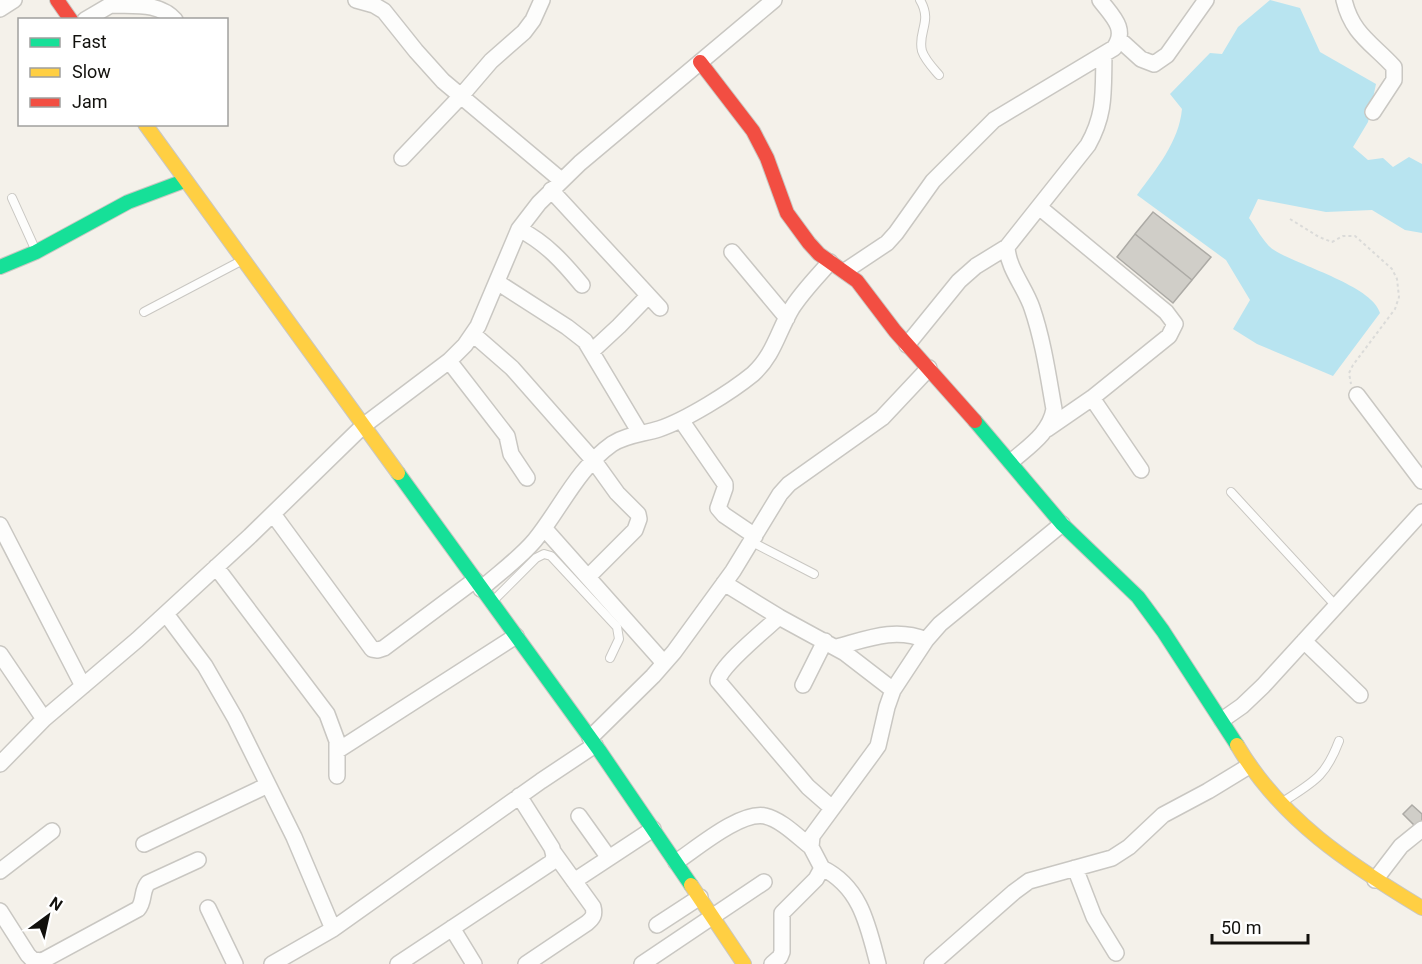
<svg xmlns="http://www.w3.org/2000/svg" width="1422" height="964" font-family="Roboto,sans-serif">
	<rect width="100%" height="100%" fill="#f4f1ea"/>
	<path fill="#b8e4f0" d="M1270,0L1300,8L1320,52L1376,84L1368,122L1353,147L1368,160L1383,158L1393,167L1409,157L1422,164V233L1405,230L1372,210L1326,212L1258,199L1249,218C1256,227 1264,244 1274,250C1297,265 1373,286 1380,313L1333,376L1257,344L1233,329L1250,300L1226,260L1137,195C1156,169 1179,142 1182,109L1170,94L1210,53L1222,54L1238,27Z"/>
	<path fill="#d0cec8" stroke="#acaaa5" stroke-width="1.5" d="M1153,212L1211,257L1192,280L1135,234Z
		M1135,234L1192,280L1173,303L1117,257Z
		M1412,805L1422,814V826L1419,830L1403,814Z"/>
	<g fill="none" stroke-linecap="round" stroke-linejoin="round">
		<defs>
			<path id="lane" d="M920,0C933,22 917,32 922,51C925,60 933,68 939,75
				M12,198L36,251
				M144,312L241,261
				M1231,492L1336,606
				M752,542L814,574
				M495,599L536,558L544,554L551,556L617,627L619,639L610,658
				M1281,803C1313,782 1325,778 1339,741"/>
			<path id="street" d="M356,0L374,5L384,11L416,51L443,81L561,180
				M1344,0C1352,34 1372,43 1394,67V80L1373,112
				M112,5C134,6 159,2 175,20
				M0,9L14,0
				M85,20L119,0
				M1120,40L1141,59L1154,64L1167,55L1206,0
				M402,158L461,96L491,61L524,32L533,20L542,0
				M551,190L660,308
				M1039,207L1166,312L1175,324L1169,336L1092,398L1047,429
				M519,229C546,243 563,262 582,285
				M732,252L787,318
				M845,271L887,243L896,233L933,181L994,120L1114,48C1128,29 1112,16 1100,0
				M497,282L567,327L585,341L640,433
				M473,334L512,368L594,461L617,493L638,514L639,519L635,530L588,577
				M907,345L959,281L976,266L1007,247
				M592,351L619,326L648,296
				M449,361L507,436L511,454L527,478
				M1357,395L1422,481
				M1092,398L1141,470
				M681,420L725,484V488L718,508L724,515L755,536
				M1011,462C1029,446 1050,433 1054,409C1048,375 1043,340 1032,308C1025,287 1008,269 1007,247L1088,145C1106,113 1103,91 1104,55
				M273,514L372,649L378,650L384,648L475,580
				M0,525L83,686
				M544,528L664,663
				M216,567L327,714L337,741V776
				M724,583L779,617L845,653L893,690
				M481,589C499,573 520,558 535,540C561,508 577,469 612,444C626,435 643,434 659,429C686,420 731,392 753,374C774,355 778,331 792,308C803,291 817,277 830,262
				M166,614L205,666L235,718L294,837L333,929
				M779,617C766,629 720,666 718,681L808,787L832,808
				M1304,641L1360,695
				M837,647C867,639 895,627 926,640
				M0,654L44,719
				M803,685L825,641
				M1222,720L1242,706L1263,686L1422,512
				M590,738L653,676L674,652L733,571L780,494L789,484L882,418L929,368
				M337,751L516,636
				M0,764L44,719L137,640L250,536L363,426L449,361L465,345L478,326L519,229L539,203L580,163L774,0
				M579,816L609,858
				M144,844L268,785
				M676,862C696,849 740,811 765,816C782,820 798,837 811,847
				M822,868C861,887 868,926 878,964
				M1075,868L1094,917L1116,953
				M0,871L52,831
				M1375,880L1401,846L1422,829
				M574,881L653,829
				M208,908L235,964
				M0,911L28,955L33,960L42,961L138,909C145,901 141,891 148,883L198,860
				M657,925L700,897
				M452,928L474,964
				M272,964L333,929L541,781L595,745
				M398,964L552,862L554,856L552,848L519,796
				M526,964L587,923C593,918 595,915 593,907L554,853
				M642,964L764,882
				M772,964L780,957L782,952V913L816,879L822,868L811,847L812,836L873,753L878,746L887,707L893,690L926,640L940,624L1062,524
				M932,964L1014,892L1029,881L1112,858L1129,847L1163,815L1208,791L1249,766"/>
			<path id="fast" d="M0,267L36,252L128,202L184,181
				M975,421L1062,524L1138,597L1163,631L1237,745
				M398,473L599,750L691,885"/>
			<path id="slow" d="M145,124L398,473
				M1237,745C1281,820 1349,864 1422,908
				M691,885L744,964"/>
			<path id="jam" d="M57,0L71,20
				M700,62L753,131L767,158L787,213L809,243L819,254L857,281L895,331L975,421"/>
		</defs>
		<use href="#lane" stroke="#c9c7c2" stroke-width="10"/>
		<use href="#street" stroke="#c9c7c2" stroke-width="18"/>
		<use href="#fast" stroke="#c9c7c2" stroke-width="16"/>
		<use href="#slow" stroke="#c9c7c2" stroke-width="16"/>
		<use href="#jam" stroke="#c9c7c2" stroke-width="16"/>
		<path stroke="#dbdbd9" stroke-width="2" stroke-dasharray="3 3" stroke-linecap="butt" d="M1290,219L1319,237L1332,242L1343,236H1355L1392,269L1397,279L1399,297L1395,309L1353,365L1349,373L1351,384"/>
		<use href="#lane" stroke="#fdfdfc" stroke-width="8"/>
		<use href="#street" stroke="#fdfdfc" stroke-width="15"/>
		<use href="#fast" stroke="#16e098" stroke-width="14"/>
		<use href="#slow" stroke="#ffcf43" stroke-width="14"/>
		<use href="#jam" stroke="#f24e42" stroke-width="14"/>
	</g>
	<rect x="18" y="18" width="210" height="108" fill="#ffffff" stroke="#a0a09e" stroke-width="1.5"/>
	<rect x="30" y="38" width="30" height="9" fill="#16e098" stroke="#a0a09e" stroke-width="1.5"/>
	<text x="72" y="48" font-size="18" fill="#12110d">Fast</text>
	<rect x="30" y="68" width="30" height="9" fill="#ffcf43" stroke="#a0a09e" stroke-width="1.5"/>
	<text x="72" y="78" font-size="18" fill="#12110d">Slow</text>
	<rect x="30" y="98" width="30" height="9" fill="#f24e42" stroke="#a0a09e" stroke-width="1.5"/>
	<text x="72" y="108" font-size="18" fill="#12110d">Jam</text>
	<g transform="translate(48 916) rotate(33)" stroke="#ffffff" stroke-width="4.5" paint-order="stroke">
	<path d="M0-4.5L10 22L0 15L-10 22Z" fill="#12110d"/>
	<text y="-9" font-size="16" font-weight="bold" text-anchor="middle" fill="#12110d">N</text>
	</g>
	<path d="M1212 934v9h96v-9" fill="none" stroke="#12110d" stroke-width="3"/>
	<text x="1221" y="934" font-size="18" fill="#12110d" stroke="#ffffff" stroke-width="4.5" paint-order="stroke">50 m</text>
</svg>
